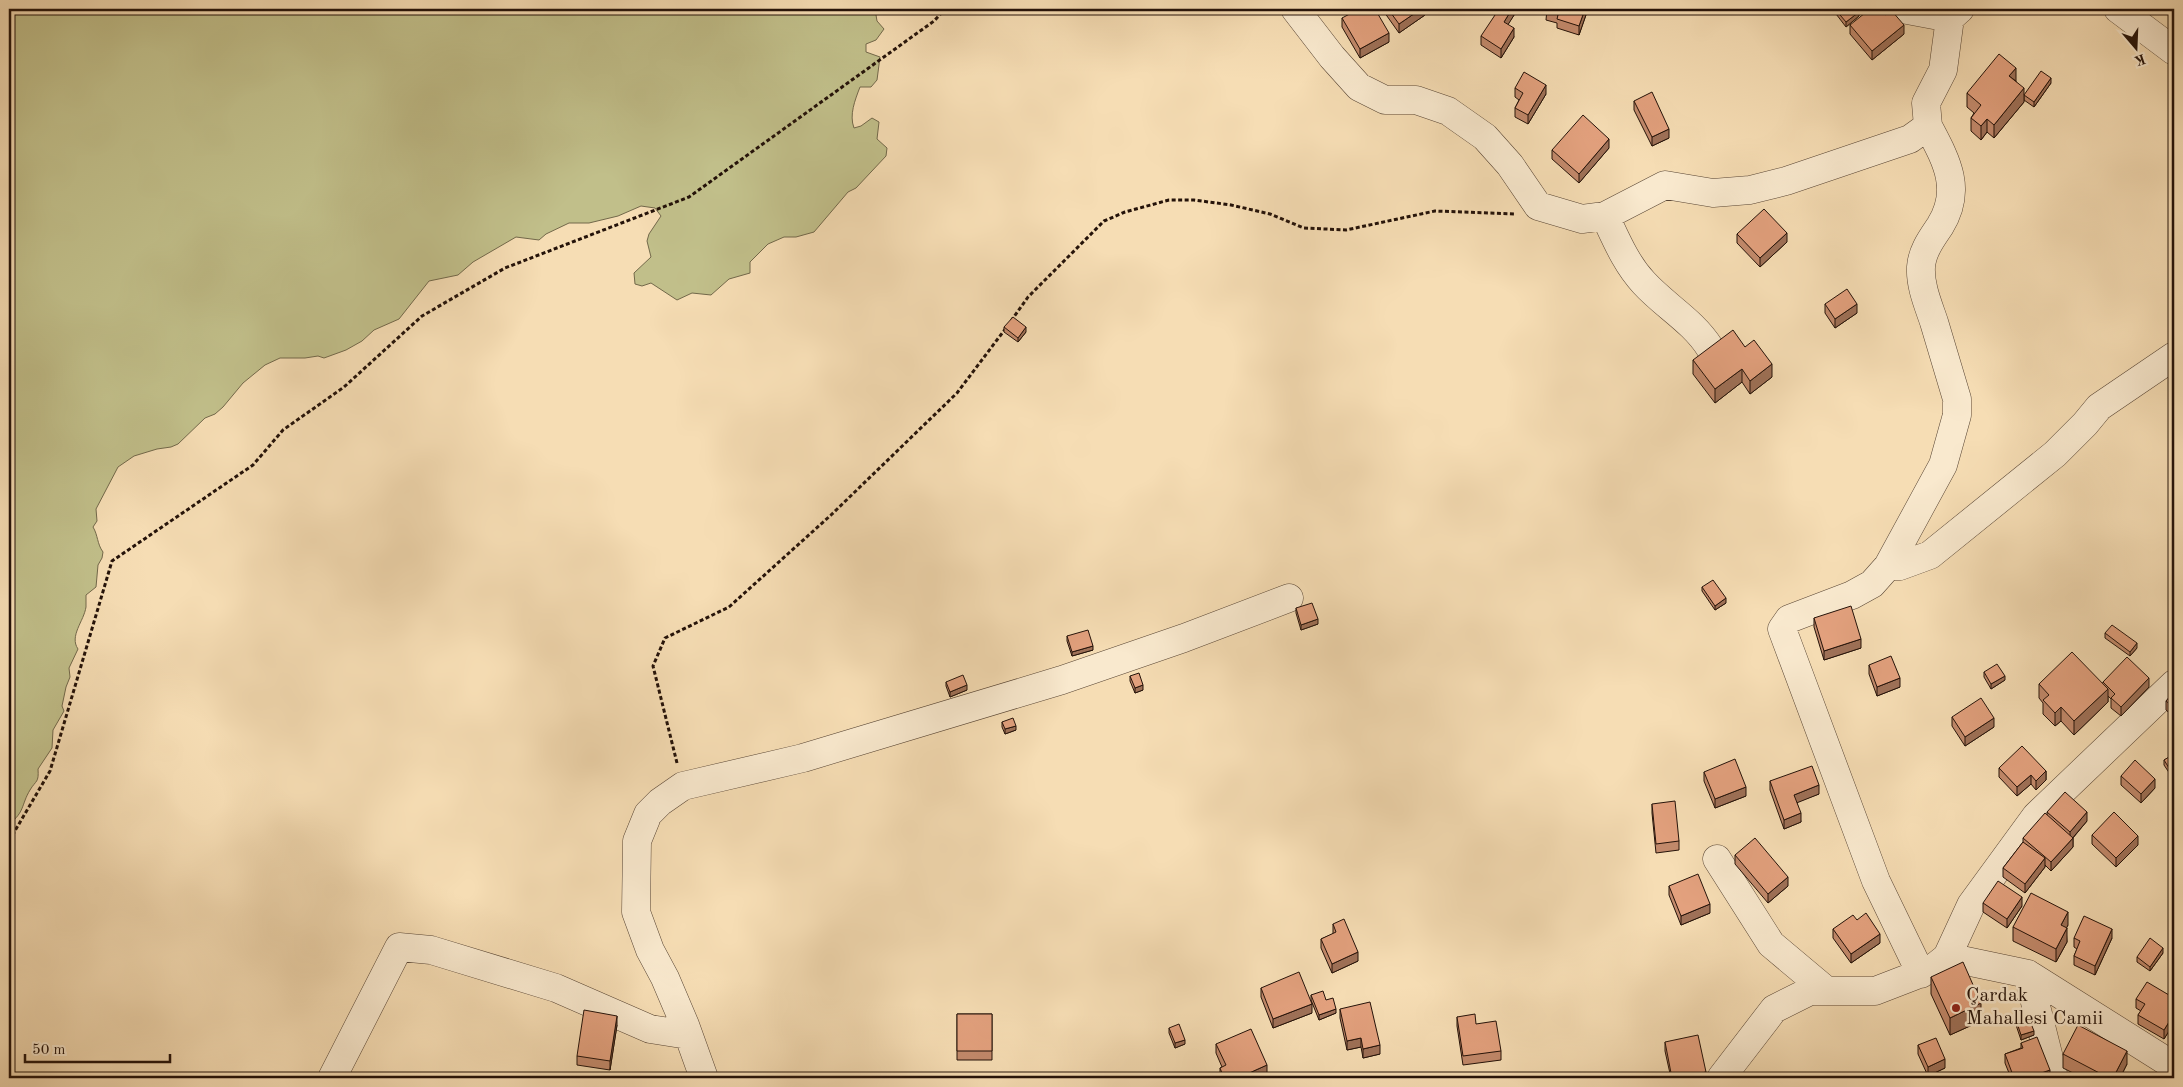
<svg xmlns="http://www.w3.org/2000/svg" width="2183" height="1087" font-family="'Old Standard TT',serif">
	<rect width="100%" height="100%" fill="#f6ddb4"/>
	<filter id="stains"><feTurbulence type="fractalNoise" baseFrequency=".004" numOctaves="4"/><feColorMatrix values="0 0 0 0 .2 0 0 0 0 .09 0 0 0 0 .02 0 0 0 .5 -.17"/></filter>
	<radialGradient id="worn" r=".72"><stop offset=".6" stop-color="#630" stop-opacity="0"/><stop offset="1" stop-color="#630" stop-opacity=".3"/></radialGradient>
	<path fill="#c1bf8a" stroke="#72684a" d="M9,9H875L877,21L884,29L876,40L866,44V52L880,57L877,80L871,87H860C855,100 849,115 854,128L861,126L872,118L879,122L877,139L887,148L886,156L856,188L848,192L814,232L796,237H784L768,244L750,262V273L729,279L711,295L692,293L677,300L651,283L642,286L635,284L634,273L651,257L647,241L649,234L661,216L655,208L641,206L618,216L589,223H569L546,234L539,240L516,237L473,262L458,275L429,281L399,319L374,330L362,341L346,350L324,358L318,356L305,358H280L265,365L243,383L223,407L215,414L205,418L178,444L171,447L157,449L134,456L118,467L96,509L97,521L93,527C98,535 97,544 103,552L102,558L98,565L96,587L86,595C86,599 86,603 86,607C84,621 69,636 78,649L69,668L70,677L66,687L62,706L64,711L53,730L52,748L38,769C39,783 36,780 30,790C21,805 25,812 9,824Z"/>
	<g fill="none" stroke-linecap="round" stroke-linejoin="round">
		<defs>
			<path id="minor" d="M1295,9L1332,57L1359,87L1385,100H1416L1448,111L1485,137L1510,165L1538,206L1582,219L1605,216L1665,185L1713,193L1750,190L1786,181L1910,139L1928,126L1926,103L1943,70L1950,18L1960,9
				M1902,9L1950,18
				M2118,9L2174,51
				M1605,216C1616,239 1626,264 1644,283C1665,306 1693,321 1710,348
				M1888,566H1900L1930,555L2055,454L2085,424L2099,407L2174,356
				M1717,859L1771,944L1827,991
				M1947,957L2028,974L2174,1066
				M1921,974L1876,881L1782,629L1789,619L1852,595L1872,584L1888,566L1943,465L1957,415V399C1949,373 1942,348 1934,322C1928,304 1920,286 1921,267C1922,251 1932,238 1940,226C1963,189 1946,160 1928,126
				M2028,974L2054,1078
				M332,1078L399,947L431,950L556,988L650,1029L688,1035
				M704,1078L685,1025L665,978L650,950L636,912L637,841L648,814L660,802L683,786L803,758L1062,680L1184,638L1289,598
				M1721,1078L1774,1009L1810,991H1875L1932,969L1947,957L1971,905L2036,816L2174,684"/>
		</defs>
		<use href="#minor" stroke="#584534" stroke-width="29"/>
		<path stroke="#241209" stroke-width="3" stroke-dasharray="4 2.5" stroke-linecap="butt" d="M1011,321L1028,297L1104,221L1125,212L1169,200H1194L1231,205L1270,214L1304,228L1346,230L1435,211L1516,214
			M677,763L653,666L665,638L729,607L831,515L957,393L1006,328
			M9,841L50,771L112,561L253,465L283,430L344,387L422,316L505,268L689,197L934,21L945,9"/>
		<use href="#minor" stroke="#f9e9ce" stroke-width="28"/>
	</g>
	<path fill="#c38a6c" stroke="#241209" d="M1382,9H1425V15L1399,33Z
		M1516,9V12L1508,24L1514,37L1501,58L1481,45V36Z
		M1547,9H1588L1579,35L1557,28V23L1546,20Z
		M1833,9H1857L1859,16L1846,27L1833,10Z
		M1342,18L1389,42L1360,58L1342,27Z
		M1850,25L1904,34L1872,60L1850,34Z
		M2016,81L2024,102L1994,138L1987,132L1981,140L1971,131V118L1974,113L1967,107V93Z
		M2051,83L2034,107L2024,100V95Z
		M1515,88L1546,94L1528,124L1515,117V108L1519,100L1515,97Z
		M1634,101L1669,138L1652,146L1634,110Z
		M1609,148L1579,183L1552,159V150Z
		M1737,234L1787,242L1760,267L1737,243Z
		M1825,304L1857,313L1835,328L1825,313Z
		M1004,327L1026,332L1018,342L1004,332Z
		M1745,347L1772,377L1750,394L1742,382L1715,403L1693,374V360Z
		M1702,587L1726,603L1715,610L1702,591Z
		M1296,608L1318,624L1301,630L1296,613Z
		M1814,618L1861,648L1824,660L1814,627Z
		M2105,633L2137,648L2130,656L2105,638Z
		M1067,636L1093,650L1072,656L1067,641Z
		M1869,665L1900,687L1877,696L1869,674Z
		M1984,672L2005,680L1991,689L1984,677Z
		M1130,676L1143,690L1135,693L1130,681Z
		M946,682L967,690L950,697L946,686Z
		M2103,682L2149,687L2121,716L2111,708V699L2108,696V702L2074,735L2061,721L2055,726L2043,714V703L2039,698V684L2103,683Z
		M2174,692V717L2166,710V701Z
		M1952,717L1994,727L1965,746L1952,726Z
		M1002,722L1016,730L1005,734L1002,727Z
		M2174,755V780L2164,765V760Z
		M1999,768L2046,771V780L2036,790L2031,784L2017,796L1999,777Z
		M1704,772L1746,796L1715,808L1704,781Z
		M2121,776L2155,788L2141,803L2121,785Z
		M1770,781L1819,794L1797,802L1801,822L1784,829L1770,790Z
		M1652,804L1679,841V850L1656,853L1652,813Z
		M2047,812L2087,821L2073,838V847L2051,871L2045,865V867L2025,893L2003,877V868L2023,842V838L2047,815Z
		M2092,835L2138,845L2116,867L2092,844Z
		M1735,855L1788,886L1768,903L1735,864Z
		M1669,886L1710,913L1681,925L1669,895Z
		M1983,903L2022,906L2007,928L1983,912Z
		M1857,920L1880,943L1851,963L1833,938V929Z
		M1333,924L1358,961L1332,973L1321,948V939L1333,934Z
		M2068,925L2066,928L2067,942L2056,962L2013,941V927Z
		M2074,938H2112L2095,975L2074,965V956L2077,949L2074,947Z
		M2163,953L2150,971L2137,962V957Z
		M1931,977L1981,1021L1950,1035L1931,994Z
		M1261,988L1312,1013L1273,1028L1261,997Z
		M1311,995L1326,1000L1336,1013L1319,1020L1311,1000Z
		M2174,998V1023L2164,1039L2138,1024V1015L2141,1011L2136,1008V999Z
		M1340,1009L1380,1054L1363,1058L1361,1047L1347,1050L1340,1018Z
		M957,1014H992V1060H957Z
		M1457,1017L1476,1024L1501,1051V1060L1463,1065L1457,1026Z
		M2016,1020L2034,1035L2021,1040L2016,1025Z
		M617,1025L610,1070L577,1065V1056Z
		M1169,1028L1185,1044L1175,1048L1169,1033Z
		M1665,1042L1706,1078H1671L1665,1051Z
		M2021,1043L2050,1078H2011L2005,1063V1054L2021,1048Z
		M1216,1044L1267,1074L1258,1078H1220V1068L1222,1067L1216,1053Z
		M1918,1045L1945,1068L1928,1076L1918,1054Z
		M2063,1054L2127,1064L2120,1078H2083L2063,1068Z"/>
	<path fill="#9f7158" stroke="#241209" d="M1318,9H1325L1318,11Z
		M1421,9H1425V15L1399,33V24Z
		M1512,9H1516V12L1504,31V22Z
		M1585,9H1588L1579,35V26Z
		M1859,12V16L1846,27V22Z
		M1904,25V34L1872,60V51Z
		M1514,28V37L1501,58V49Z
		M1389,33V42L1360,58V49Z
		M2016,68V81L2009,76Z
		M2051,78V83L2034,107V102Z
		M1546,85V94L1528,124V115Z
		M2024,88V102L1994,138V125Z
		M1987,119V132L1981,140V126Z
		M1669,129V138L1652,146V137Z
		M1609,139V148L1579,183V174Z
		M1787,233V242L1760,267V258Z
		M1857,304V313L1835,328V319Z
		M1026,327V332L1018,342V338Z
		M1772,364V377L1750,394V381Z
		M1742,369V382L1715,403V389Z
		M1726,598V603L1715,610V606Z
		M1318,619V624L1301,630V625Z
		M1861,639V648L1824,660V651Z
		M2137,643V648L2130,656V652Z
		M1093,646V650L1072,656V652Z
		M2005,676V680L1991,689V684Z
		M1900,678V687L1877,696V687Z
		M2149,678V687L2121,716V707Z
		M967,685V690L950,697V692Z
		M1143,685V690L1135,693V688Z
		M2108,689V702L2074,735V721Z
		M2061,707V721L2055,726V713Z
		M1994,718V727L1965,746V737Z
		M1016,726V730L1005,734V729Z
		M2046,771V780L2036,790V781Z
		M2031,775V784L2017,796V787Z
		M2155,779V788L2141,803V794Z
		M1819,785V794L1794,804V795Z
		M1746,787V796L1715,808V799Z
		M2087,812V821L2070,841V832Z
		M1801,813V822L1784,829V820Z
		M2138,836V845L2116,867V858Z
		M2073,838V847L2051,871V862Z
		M2045,858V867L2025,893V884Z
		M1788,877V886L1768,903V894Z
		M2022,897V906L2007,928V919Z
		M1710,904V913L1681,925V916Z
		M2068,912V925L2061,939V925Z
		M2067,928V942L2056,962V949Z
		M2112,929V938L2095,975V966Z
		M1880,934V943L1851,963V954Z
		M2163,948V953L2150,971V967Z
		M1358,952V961L1332,973V964Z
		M1981,1003V1021L1950,1035V1018Z
		M1312,1004V1013L1273,1028V1019Z
		M1336,1009V1013L1319,1020V1015Z
		M2174,1014V1023L2164,1039V1030Z
		M617,1016V1025L610,1070V1061Z
		M2034,1031V1035L2021,1040V1035Z
		M1361,1038V1047L1347,1050V1041Z
		M1185,1040V1044L1175,1048V1043Z
		M1380,1045V1054L1363,1058V1049Z
		M2127,1051V1064L2120,1078H2113Z
		M1945,1059V1068L1928,1076V1067Z
		M1267,1065V1074L1258,1078H1238Z
		M2050,1070V1078H2027Z
		M1706,1072V1078H1677Z"/>
	<path fill="#e3a17e" stroke="#241209" d="M1359,9H1375L1389,33L1360,49L1342,18Z
		M1388,9H1421L1399,24Z
		M1499,9H1512L1504,22L1514,28L1501,49L1481,36Z
		M1547,9H1585L1579,26L1557,19L1558,15L1546,11Z
		M1835,9H1857L1859,12L1846,22Z
		M1870,9H1880L1885,15L1891,10L1904,25L1872,51L1850,25Z
		M1999,54L2016,68L2009,76L2024,88L1994,125L1987,119L1981,126L1971,118L1981,105L1967,93Z
		M2041,71L2051,78L2034,102L2024,95Z
		M1524,72L1546,85L1528,115L1515,108L1523,93L1515,88Z
		M1652,92L1669,129L1652,137L1634,101Z
		M1583,115L1609,139L1579,174L1552,150Z
		M1764,209L1787,233L1760,258L1737,234Z
		M1847,289L1857,304L1835,319L1825,304Z
		M1013,317L1026,327L1018,338L1004,327Z
		M1733,330L1745,347L1754,340L1772,364L1750,381L1742,369L1715,389L1693,360Z
		M1713,580L1726,598L1715,606L1702,587Z
		M1312,603L1318,619L1301,625L1296,608Z
		M1851,606L1861,639L1824,651L1814,618Z
		M2112,625L2137,643L2130,652L2105,633Z
		M1088,630L1093,646L1072,652L1067,636Z
		M2072,652L2108,689L2074,721L2061,707L2055,713L2043,700L2049,695L2039,684Z
		M1891,656L1900,678L1877,687L1869,665Z
		M2127,657L2149,678L2121,707L2111,698L2115,694L2103,682Z
		M1997,664L2005,676L1991,684L1984,672Z
		M1139,673L1143,685L1135,688L1130,676Z
		M963,675L967,685L950,692L946,682Z
		M2174,692V708L2166,701Z
		M1981,698L1994,718L1965,737L1952,717Z
		M1013,718L1016,726L1005,729L1002,722Z
		M2022,746L2046,771L2036,781L2031,775L2017,787L1999,768Z
		M2174,754V776L2164,760Z
		M1735,759L1746,787L1715,799L1704,772Z
		M2135,760L2155,779L2141,794L2121,776Z
		M1812,766L1819,785L1794,795L1801,813L1784,820L1770,781Z
		M2065,792L2087,812L2070,832L2047,812Z
		M1675,801L1679,841L1656,844L1652,804Z
		M2114,812L2138,836L2116,858L2092,835Z
		M2045,813L2073,838L2051,862L2023,838Z
		M1755,838L1788,877L1768,894L1735,855Z
		M2023,842L2045,858L2025,884L2003,868Z
		M1698,874L1710,904L1681,916L1669,886Z
		M1998,881L2022,897L2007,919L1983,903Z
		M2031,893L2068,912L2061,925L2067,928L2056,949L2013,927Z
		M1866,913L1880,934L1851,954L1833,929L1853,915L1857,920Z
		M2084,916L2112,929L2095,966L2074,956L2080,941L2074,938Z
		M1344,919L1358,952L1332,964L1321,939L1336,932L1333,924Z
		M2150,938L2163,948L2150,967L2137,957Z
		M1963,962L1981,1003L1950,1018L1931,977Z
		M1299,972L1312,1004L1273,1019L1261,988Z
		M2147,982L2174,998V1014L2164,1030L2138,1015L2145,1004L2136,999Z
		M1323,991L1326,1000L1333,998L1336,1009L1319,1015L1311,995Z
		M1370,1002L1380,1045L1363,1049L1361,1038L1347,1041L1340,1009Z
		M584,1010L617,1016L610,1061L577,1056Z
		M957,1014H992V1051H957Z
		M1475,1014L1476,1024L1496,1021L1501,1051L1463,1056L1457,1017Z
		M2028,1016L2034,1031L2021,1035L2016,1020Z
		M1179,1024L1185,1040L1175,1043L1169,1028Z
		M2078,1025L2127,1051L2113,1078H2109L2063,1054Z
		M1251,1029L1267,1065L1238,1078H1224L1220,1068L1226,1065L1216,1044Z
		M1698,1035L1706,1072L1677,1078H1672L1665,1042Z
		M2037,1037L2050,1070L2027,1078H2014L2005,1054L2023,1048L2021,1043Z
		M1936,1038L1945,1059L1928,1067L1918,1045Z"/>
	<circle fill="#8f2418" stroke="#f9e9ce" stroke-width="2" cx="1956" cy="1008" r="5"/>
	<g text-anchor="middle" dominant-baseline="central" stroke-width="5" stroke-linejoin="round" paint-order="stroke">
		<g font-size="20" fill="#241209" stroke="#f9e9ce" text-anchor="start">
			<text x="1966" y="996">Çardak<tspan x="1966" dy="23">Mahallesi Camii</tspan></text>
		</g>
	</g>
	<rect width="2183" height="1087" fill="none" stroke="#f6ddb4" stroke-width="30"/>
	<rect x="10" y="10" width="2163" height="1067" fill="none" stroke="#241209" stroke-width="2.5"/>
	<rect x="15" y="15" width="2153" height="1057" fill="none" stroke="#241209"/>
	<g transform="translate(2136 48) rotate(161)" stroke="#f9e9ce" stroke-width="4" paint-order="stroke">
	<path d="M0-4L9 19L0 12L-9 19Z" fill="#241209"/>
	<text y="-8" font-size="14" font-weight="bold" text-anchor="middle" fill="#241209">K</text>
	</g>
	<path d="M25 1054v8h145v-8" fill="none" stroke="#241209" stroke-width="2.5"/>
	<text x="32" y="1054" font-size="15" fill="#241209" stroke="#f9e9ce" stroke-width="4" paint-order="stroke">50 m</text>
	<rect width="100%" height="100%" filter="url(#stains)"/>
	<rect width="100%" height="100%" fill="url(#worn)"/>
</svg>
